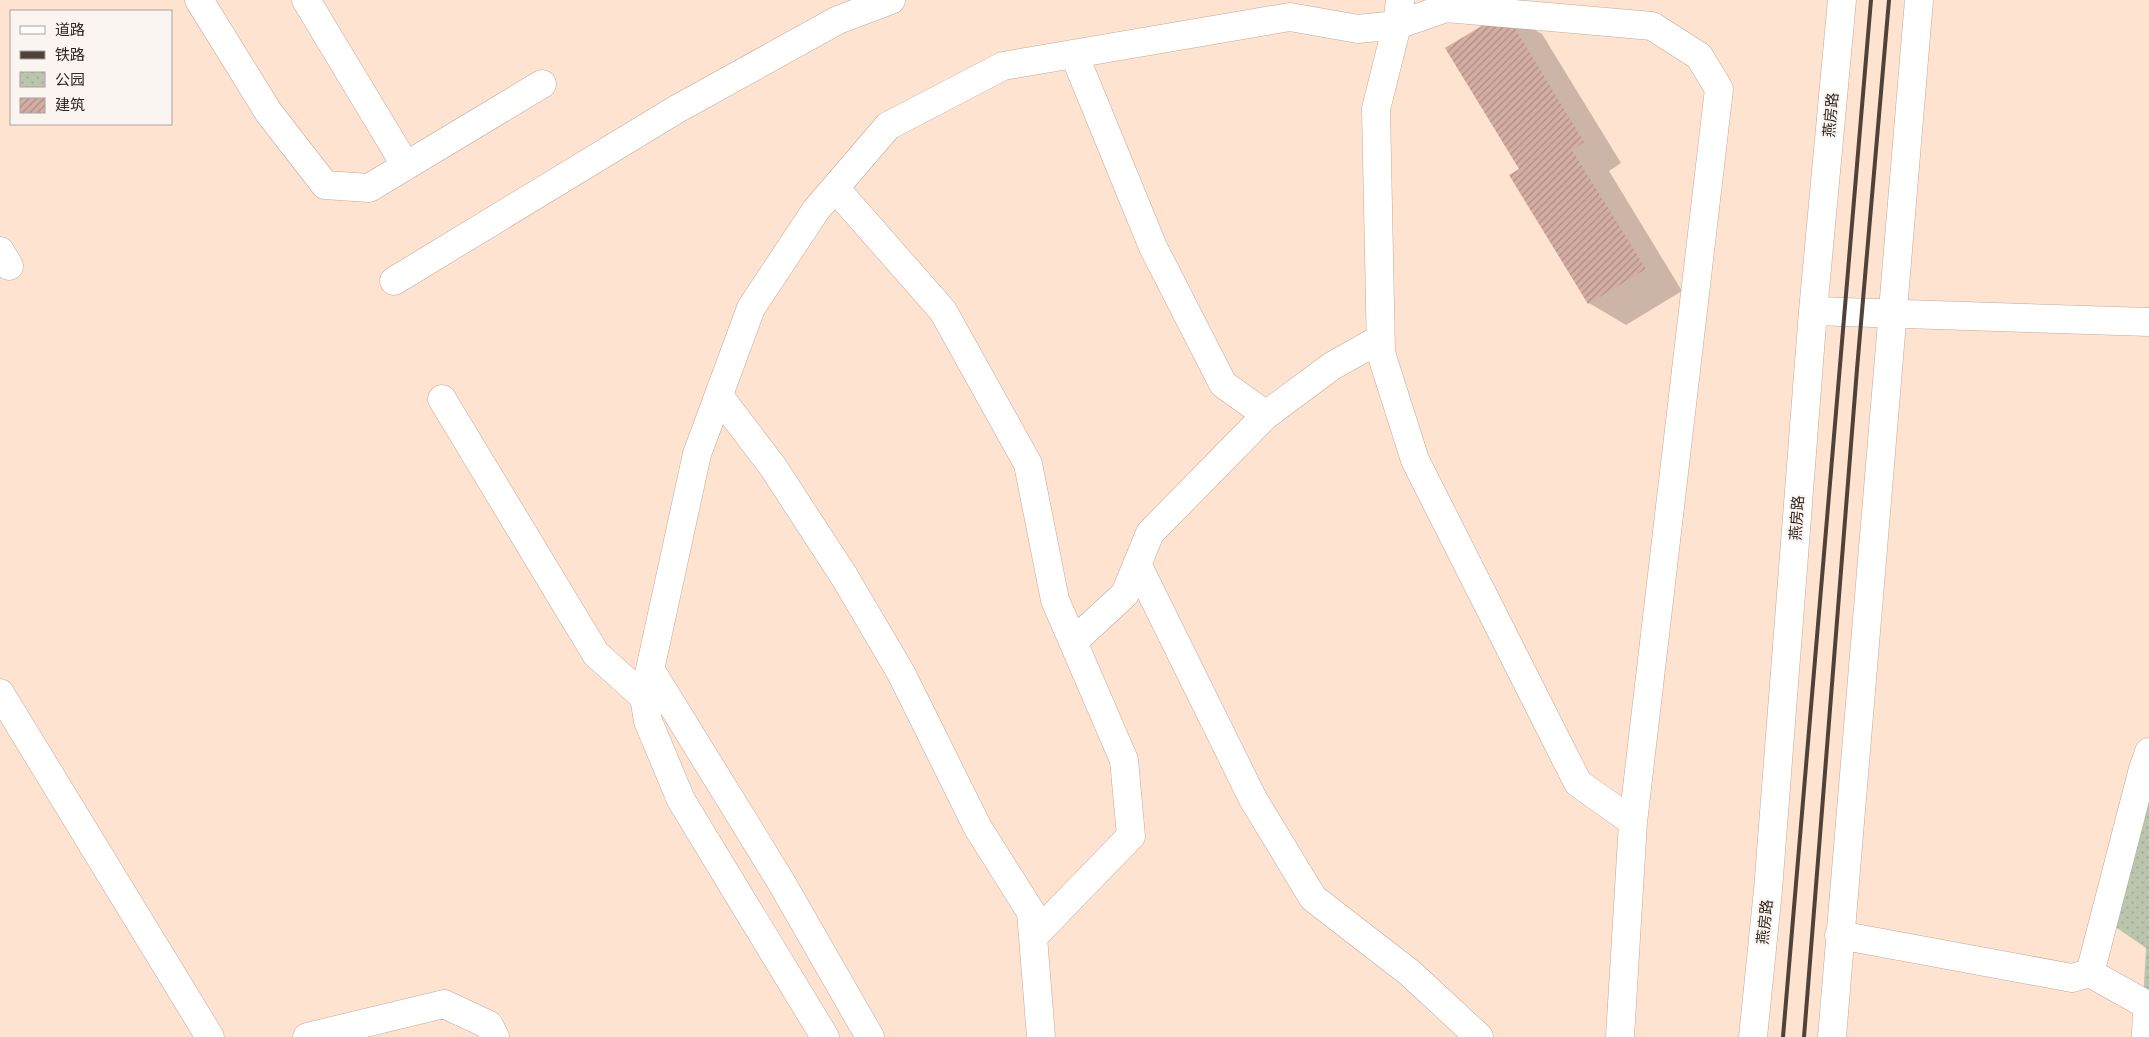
<svg xmlns="http://www.w3.org/2000/svg" width="2149" height="1037" font-family="Roboto,'Noto Sans SC',sans-serif">
	<defs>
		<pattern id="park-dots" width="8" height="8" patternUnits="userSpaceOnUse" patternTransform="scale(1.25)"><rect width="8" height="8" fill="#bac5ae"/><path d="M2 2h.1M6 6h.1" fill="none" stroke="#a0a995" stroke-width="1.8" stroke-linecap="round"/></pattern>
		<pattern id="building-hatch" width="6" height="6" patternUnits="userSpaceOnUse" patternTransform="scale(1.25)"><rect width="6" height="6" fill="#d4ada3"/><path d="M-1 1l2-2M0 6l6-6M5 7l2-2" fill="none" stroke="#ac8d84"/></pattern>
	</defs>
	<rect width="100%" height="100%" fill="#ffe3d1"/>
	<path fill="url(#park-dots)" d="M2149,771V1037H2141L2146,948L2094,912Z"/>
	<path fill="#0003" d="M1505,13L1542,34L1621,163L1609,171L1682,291L1626,325L1589,303L1511,175L1521,170Z"/>
	<path fill="url(#building-hatch)" d="M1505,12L1584,142L1572,150L1646,269L1588,304L1509,175L1519,169L1445,48Z"/>
	<g fill="none" stroke-linecap="round" stroke-linejoin="round">
		<defs>
			<path id="street" d="M199,0L269,113L325,185L369,188L542,84
				M306,0L406,166
				M1400,0L1397,25L1376,109L1381,353L1415,460L1578,783L1633,822
				M1074,54L1153,247L1223,384L1266,415
				M835,188L943,311L1028,464L1055,600L1124,760L1131,836L1033,937
				M0,251L9,266
				M719,396L773,467L844,576L901,673L978,828L1031,912L1041,1037
				M442,399L596,654L644,697
				M1137,564L1253,799L1313,898L1410,973L1479,1037
				M1073,642L1125,594L1150,533L1266,415L1332,366L1380,339
				M650,669L780,880L870,1037
				M0,693L210,1037
				M1839,935L2072,978L2090,973L2147,1005L2146,1037
				M2090,973L2143,769L2149,752
				M307,1037L444,1004L489,1025L495,1037
				M825,1037L681,800L648,721L644,697L697,454L751,308L816,210L888,126L1003,66L1290,17L1358,29L1397,25L1446,8L1652,26L1699,56L1719,89L1633,822L1620,1037"/>
			<path id="secondary" d="M394,281L677,109L838,20L891,0
				M1813,311L2149,322
				M1753,1037L1768,890L1813,311L1842,0
				M1832,1037L1919,0"/>
		</defs>
		<use href="#street" stroke="#c2a897" stroke-width="29"/>
		<use href="#secondary" stroke="#c2a897" stroke-width="29"/>
		<use href="#street" stroke="#fff" stroke-width="28"/>
		<use href="#secondary" stroke="#fff" stroke-width="28"/>
		<path stroke="#4e423a" stroke-width="4" d="M1783,1037L1871,0
			M1804,1037L1857,369L1889,0"/>
	</g>
	<g text-anchor="middle" dominant-baseline="central" stroke-width="4" stroke-linejoin="round" paint-order="stroke">
		<g font-size="15" fill="#302620" stroke="#fbf5f2">
			<text transform="translate(1831 115) rotate(-85)">燕房路</text>
			<text transform="translate(1797 518) rotate(-86)">燕房路</text>
			<text transform="translate(1765 922) rotate(-84)">燕房路</text>
		</g>
	</g>
	<rect x="10" y="10" width="162" height="115" fill="#fbf5f2" stroke="#aaa29e"/>
	<rect x="20" y="26" width="25" height="8" fill="#ffffff" stroke="#aaa29e"/>
	<text x="55" y="35" font-size="15" fill="#302620">道路</text>
	<rect x="20" y="51" width="25" height="8" fill="#4e423a" stroke="#aaa29e"/>
	<text x="55" y="60" font-size="15" fill="#302620">铁路</text>
	<rect x="20" y="72" width="25" height="15" fill="url(#park-dots)" stroke="#aaa29e"/>
	<text x="55" y="85" font-size="15" fill="#302620">公园</text>
	<rect x="20" y="98" width="25" height="15" fill="url(#building-hatch)" stroke="#aaa29e"/>
	<text x="55" y="110" font-size="15" fill="#302620">建筑</text>
</svg>
